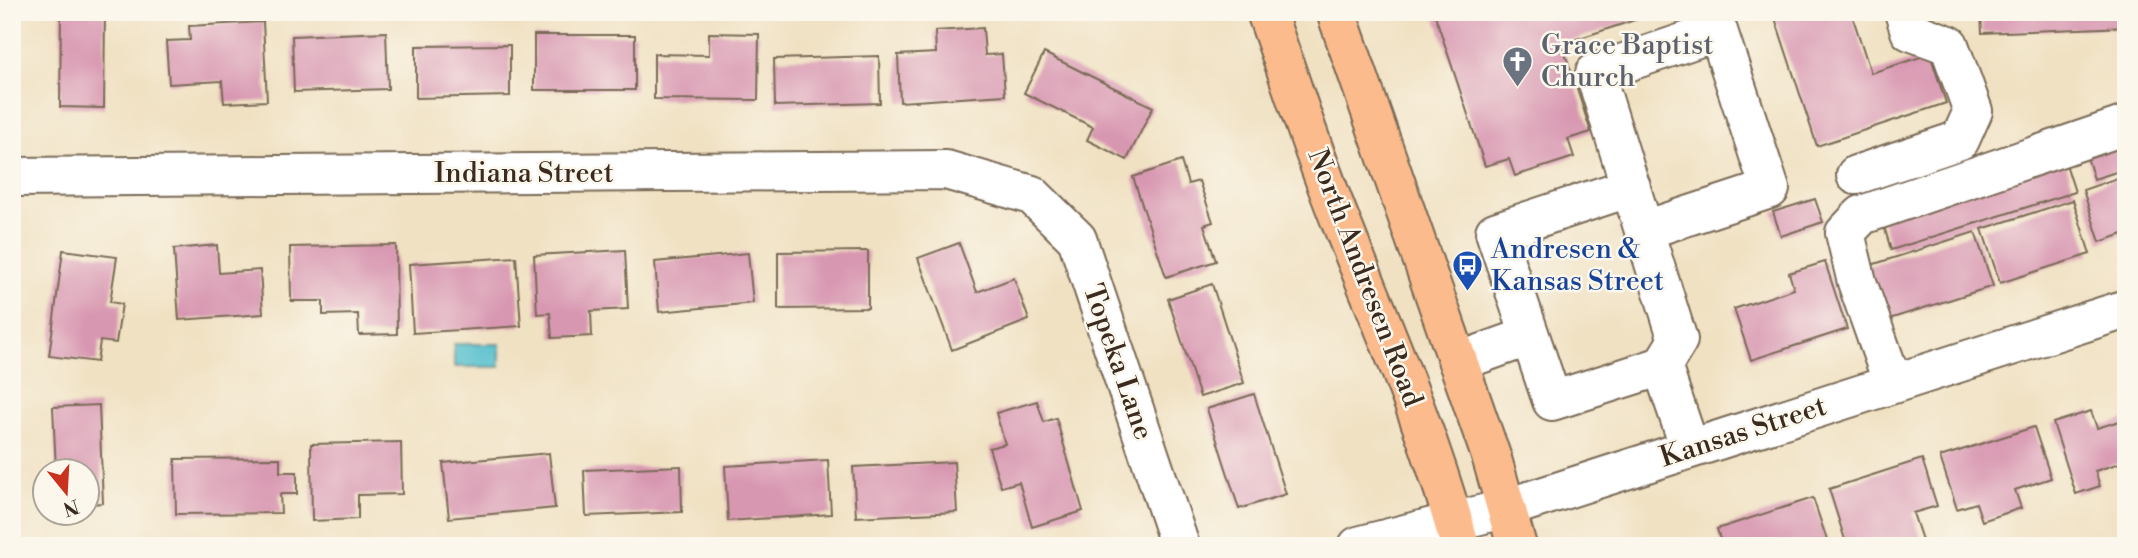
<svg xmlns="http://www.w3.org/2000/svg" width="2138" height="558" font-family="'Libre Bodoni',serif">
	<rect width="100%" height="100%" fill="#fbf7ec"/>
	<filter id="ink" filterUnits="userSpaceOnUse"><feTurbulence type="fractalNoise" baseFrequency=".0143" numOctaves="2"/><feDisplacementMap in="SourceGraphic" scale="14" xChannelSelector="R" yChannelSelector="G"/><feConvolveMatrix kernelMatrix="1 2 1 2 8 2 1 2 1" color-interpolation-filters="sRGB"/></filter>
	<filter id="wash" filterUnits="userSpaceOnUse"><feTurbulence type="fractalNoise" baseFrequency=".00686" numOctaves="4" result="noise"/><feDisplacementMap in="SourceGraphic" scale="28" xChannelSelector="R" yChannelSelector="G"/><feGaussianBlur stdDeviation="1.57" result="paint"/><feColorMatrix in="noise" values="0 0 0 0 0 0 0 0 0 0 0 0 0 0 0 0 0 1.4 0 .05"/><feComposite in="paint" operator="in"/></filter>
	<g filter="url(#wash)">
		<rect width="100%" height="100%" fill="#f0e1c2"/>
		<path fill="#53bfcd" stroke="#477476" stroke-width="2" d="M454,344H500V367H454Z"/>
		<g id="blocks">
			<path fill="#d897b1" d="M61,12H105L104,108L60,107Z
				M1434,12H1656V13L1562,44L1591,132L1568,139L1574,157L1515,176L1509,159L1485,166Z
				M1773,12H1851L1871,73L1930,54L1946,103L1817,146Z
				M1981,12H2126V27L1982,33Z
				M263,22L267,101L224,103L222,81L169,84L166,41L190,40L189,26Z
				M983,28L985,55L1002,54L1005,95L900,102L898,55L936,53L935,31Z
				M386,32L388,89L294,92L292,36Z
				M709,33L759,34L758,100L654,99V54L709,55Z
				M534,35H635V90H534Z
				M510,45V96L416,98V46Z
				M1044,53L1153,107L1127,160L1087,140L1093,127L1024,93Z
				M879,56L880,103L775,106L774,59Z
				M2126,138V169L2094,179L2085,151Z
				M1181,161L1188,184L1199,181L1213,222L1204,225L1216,261L1166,277L1133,177Z
				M2065,161L2075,192L1891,250L1882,219Z
				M2126,175V233L2100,242L2083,190Z
				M1815,199L1823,222L1781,236L1773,212Z
				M2073,200L2090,254L2000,283L1982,229Z
				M1975,232L1993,286L1883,321L1865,267Z
				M959,243L977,292L1014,278L1029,320L952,350L918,258Z
				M217,245L219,273L260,270L263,314L179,320L174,249Z
				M396,245L397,334L359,335L358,314L323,315V301H291L290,247Z
				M63,250L117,257L110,302L122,304L116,343L100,341L97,362L49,356Z
				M625,250L628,309L591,311L592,336L552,338L550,313L537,314L534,255Z
				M868,251V308L778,309V252Z
				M748,253L753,303L659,312L655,262Z
				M516,257L521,326L413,333L409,264Z
				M1825,262L1847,329L1751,360L1734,309L1794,289L1789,273Z
				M1212,284L1244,383L1200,397L1168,299Z
				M1254,394L1286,494L1239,509L1207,409Z
				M1037,401L1044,422L1056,418L1083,511L1032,527L1019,482L1001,487L989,448L1005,444L996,413Z
				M99,405L103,503L88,504V470H56L53,407Z
				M2091,411L2097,428L2126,419V461L2095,471L2100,486L2076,494L2053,423Z
				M2034,427L2051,478L2015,490L2021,508L1982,521L1976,503L1957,509L1940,457Z
				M401,442L402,494L358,495V519L312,521L311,444Z
				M549,453L555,508L449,518L443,463Z
				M280,458V472H297V494H280L281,513L176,514L175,459Z
				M1922,459L1937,506L1913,513L1924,546H1847L1829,489Z
				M828,460L831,514L728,521L725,466Z
				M954,462L957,512L856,517L853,467Z
				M681,466L682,512L586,516L584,470Z
				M1813,498L1829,546H1722L1717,529Z"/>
		</g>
	</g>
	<g filter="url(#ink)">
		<use href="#blocks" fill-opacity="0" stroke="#7a6a57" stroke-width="2"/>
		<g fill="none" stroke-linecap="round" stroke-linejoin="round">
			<defs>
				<path id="minor" d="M1856,175L1960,140L1973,111L1949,45L1910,31L1904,12
					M12,177L946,170L1032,195L1077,239L1180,546
					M1631,187L1495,232L1552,401L1662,366
					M1645,230L1770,189L1718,31L1595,73L1678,340L1662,366L1690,449
					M1458,362L1530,336
					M1893,384L1857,282L1845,233L1862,215L2126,125
					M1358,546L1507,508L2126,309"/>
				<path id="major" d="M1266,12C1292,84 1314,157 1343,227C1385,332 1431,436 1460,546
					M1336,12L1492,459L1517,546"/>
			</defs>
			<use href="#minor" stroke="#7a6a57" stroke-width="42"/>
			<use href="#major" stroke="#7a6a57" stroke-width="42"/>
			<use href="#minor" stroke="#fff" stroke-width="38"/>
			<use href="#major" stroke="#fbbb8d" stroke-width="38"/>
		</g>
	</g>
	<defs>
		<symbol id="church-pin" viewBox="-11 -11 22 30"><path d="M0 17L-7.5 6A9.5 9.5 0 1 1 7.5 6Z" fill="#6b7280" stroke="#fbf7ec"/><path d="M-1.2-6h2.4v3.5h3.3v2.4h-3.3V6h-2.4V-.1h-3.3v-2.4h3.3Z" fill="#fff"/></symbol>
		<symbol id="bus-pin" viewBox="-11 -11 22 30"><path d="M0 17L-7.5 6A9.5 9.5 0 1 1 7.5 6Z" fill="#1a4fb4" stroke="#fbf7ec"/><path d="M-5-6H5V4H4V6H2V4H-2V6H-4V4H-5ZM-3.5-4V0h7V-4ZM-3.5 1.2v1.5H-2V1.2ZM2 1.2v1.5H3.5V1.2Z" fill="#fff"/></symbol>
	</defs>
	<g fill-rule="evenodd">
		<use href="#church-pin" x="1500" y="44" width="35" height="47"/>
		<use href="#bus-pin" x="1450" y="248" width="35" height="47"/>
	</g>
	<g text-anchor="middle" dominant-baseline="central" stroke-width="5" stroke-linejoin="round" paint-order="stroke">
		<g font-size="28" fill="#5b616d" stroke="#fbf7ec" text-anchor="start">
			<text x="1541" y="45">Grace Baptist<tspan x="1541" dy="32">Church</tspan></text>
		</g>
		<g font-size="28" fill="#3b2a1e" stroke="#fbf7ec">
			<text x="524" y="173">Indiana Street</text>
			<text transform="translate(1365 278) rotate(69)">North Andresen Road</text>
			<text transform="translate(1118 362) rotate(71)">Topeka Lane</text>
			<text transform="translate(1743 432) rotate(-18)">Kansas Street</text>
		</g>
		<g font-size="28" fill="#164399" stroke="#fbf7ec" text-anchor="start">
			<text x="1491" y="249">Andresen &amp;<tspan x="1491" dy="32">Kansas Street</tspan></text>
		</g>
	</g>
	<rect width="2138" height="558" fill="none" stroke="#fbf7ec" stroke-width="42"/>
	<g transform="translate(66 492) rotate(162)"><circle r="33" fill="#fbf7ec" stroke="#aea59a" stroke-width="2"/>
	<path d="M0-5L12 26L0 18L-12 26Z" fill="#c8321e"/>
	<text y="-10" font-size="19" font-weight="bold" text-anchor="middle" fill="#3b2a1e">N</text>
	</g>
</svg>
